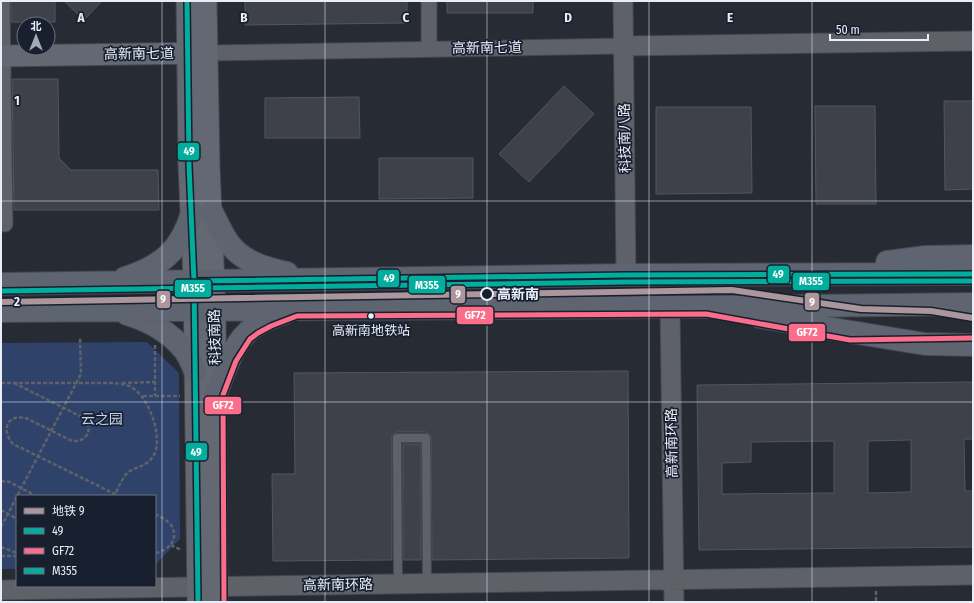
<svg xmlns="http://www.w3.org/2000/svg" width="974" height="603" font-family="'Fira Sans Condensed','Noto Sans SC',sans-serif">
	<rect width="100%" height="100%" fill="#272b34"/>
	<path fill="#2f426a" d="M147,342L179,373L180,539L155,565V496H17V569H1V343Z"/>
	<path fill="#3e4149" stroke="#53565e" fill-rule="evenodd" d="M11,1H55V22H11Z
		M64,1H102L84,20Z
		M245,1H407V23L245,25Z
		M447,1H533V13H447Z
		M12,79H58L59,158L71,170H158L159,210H14Z
		M564,86L594,114L529,182L499,154Z
		M359,97L360,138H265V98Z
		M944,101H973V189L945,190Z
		M815,106H875L876,204H816Z
		M656,107H751L752,193L656,194Z
		M379,158H473V198L379,199Z
		M628,371L629,558L432,560L431,436L426,432H397L392,435V560L273,561L272,474H295L294,373Z
		M973,382V439H964L965,491H973V547L699,550L697,385ZM911,440V492L868,493V441ZM834,441V493L722,494V463L751,462V442Z
		M403,444H421V560H403Z"/>
	<g fill="none" stroke-linecap="round" stroke-linejoin="round">
		<defs>
			<path id="service" d="M398,584L397,438H426L427,583"/>
			<path id="minor" d="M2,1L5,224
				M429,1V49
				M207,53L623,46"/>
			<path id="tertiary" d="M623,1L626,275
				M623,46L973,41
				M670,307L674,602
				M1,590L973,575"/>
			<path id="secondary" d="M187,1L189,165L194,281L198,602
				M206,1L209,166L215,309L217,602
				M1,56L200,53"/>
			<path id="primary" d="M212,212C217,222 222,233 228,242C242,262 265,268 287,273
				M887,262L925,257L973,256
				M125,278C162,266 181,250 192,213
				M1,284L626,275L973,274
				M1,311L670,307H707L973,304
				M127,314C150,321 170,332 185,351C189,357 192,364 195,371
				M760,317L925,344L973,345
				M216,394C225,371 233,341 254,327C263,320 275,317 285,313"/>
		</defs>
		<use href="#service" stroke="#44474f" stroke-width="10"/>
		<use href="#minor" stroke="#44474f" stroke-width="17"/>
		<use href="#tertiary" stroke="#44474f" stroke-width="21"/>
		<use href="#secondary" stroke="#44474f" stroke-width="23"/>
		<use href="#primary" stroke="#44474f" stroke-width="24"/>
		<path stroke="#5f6268" stroke-width="2.5" stroke-dasharray="4 2" stroke-linecap="butt" d="M155,345V396
			M1,383H114C121,384 128,384 134,389C150,400 165,441 152,458C146,466 136,467 128,472C122,478 118,489 114,496
			M14,383L82,417L87,421C92,433 85,442 72,441L28,419C8,412 0,429 13,444L119,496
			M122,383L155,382
			M143,396H180
			M1,481L10,482L36,496
			M1,510L17,519
			M155,514C161,517 167,520 171,525C180,539 168,551 155,553
			M1,527L81,374L80,338
			M171,545L181,550
			M1,547L17,553
			M1,556H17
			M876,591V602"/>
		<use href="#service" stroke="#5e6168" stroke-width="8"/>
		<use href="#minor" stroke="#5e6168" stroke-width="15"/>
		<use href="#tertiary" stroke="#5e6168" stroke-width="19"/>
		<use href="#secondary" stroke="#636872" stroke-width="21"/>
		<use href="#primary" stroke="#5e6470" stroke-width="22"/>
		<defs>
			<path id="bus-1" d="M187,1L189,165L194,281L198,602
				M194,281L626,275L973,274"/>
			<path id="bus-2" d="M224,602L223,395L236,361L250,339L258,333L271,326L297,316L706,314L850,340L973,338"/>
			<path id="bus-3" d="M1,291L626,282L973,281"/>
		</defs>
		<use href="#bus-1" stroke="#18202f" stroke-width="8"/>
		<use href="#bus-2" stroke="#18202f" stroke-width="8"/>
		<use href="#bus-3" stroke="#18202f" stroke-width="8"/>
		<use href="#bus-1" stroke="#01ad9c" stroke-width="5"/>
		<use href="#bus-2" stroke="#fb6d88" stroke-width="5"/>
		<use href="#bus-3" stroke="#01ad9c" stroke-width="5"/>
		<defs>
			<path id="metro-1" d="M1,302L732,290L861,309L931,311L973,318"/>
		</defs>
		<use href="#metro-1" stroke="#18202f" stroke-width="9"/>
		<use href="#metro-1" stroke="#aa969b" stroke-width="6"/>
	</g>
	<path fill="none" stroke="#e8edf8" stroke-width="1" stroke-opacity="0.55" d="M162,1V602M325,1V602M487,1V602M649,1V602M812,1V602M1,201H973M1,402H973"/>
	<circle fill="#18202f" stroke="#e8edf8" stroke-width="2" cx="487" cy="294" r="6"/>
	<circle fill="#e8edf8" stroke="#18202f" stroke-width="1.5" cx="371" cy="316" r="3.5"/>
	<g text-anchor="middle" dominant-baseline="central" stroke-width="3.5" stroke-linejoin="round" paint-order="stroke">
		<g font-size="13" fill="#e8edf8" stroke="#18202f">
			<text x="371" y="330">高新南地铁站</text>
		</g>
		<g font-size="14" fill="#e8edf8" stroke="#18202f">
			<text transform="translate(487 48) rotate(-1)">高新南七道</text>
			<text transform="translate(139 54) rotate(-1)">高新南七道</text>
			<text transform="translate(625 138) rotate(-91)">科技南八路</text>
			<text transform="translate(215 337) rotate(-91)">科技南路</text>
			<text transform="translate(672 443) rotate(-91)">高新南环路</text>
			<text transform="translate(338 585) rotate(-1)">高新南环路</text>
		</g>
		<g font-size="14" font-weight="bold" fill="#e8edf8" stroke="#18202f" text-anchor="start">
			<text x="497" y="294">高新南</text>
		</g>
		<g font-size="14" fill="#c2d3f3" stroke="#18202f">
			<text x="102" y="419">云之园</text>
		</g>
	</g>
	<g font-size="13" text-anchor="middle" font-weight="bold" fill="#e8edf8" stroke="#18202f" stroke-width="3.5" stroke-linejoin="round" paint-order="stroke">
		<text x="81" y="22">A</text>
		<text x="244" y="22">B</text>
		<text x="406" y="22">C</text>
		<text x="568" y="22">D</text>
		<text x="730" y="22">E</text>
		<text x="17" y="105">1</text>
		<text x="17" y="306">2</text>
	</g>
	<g stroke="#18202f" stroke-width="1.5">
		<rect x="177" y="142" width="23" height="19" rx="4" fill="#01ad9c"/>
		<rect x="767" y="265" width="23" height="19" rx="4" fill="#01ad9c"/>
		<rect x="377" y="269" width="23" height="19" rx="4" fill="#01ad9c"/>
		<rect x="792" y="272" width="38" height="19" rx="4" fill="#01ad9c"/>
		<rect x="408" y="275" width="38" height="19" rx="4" fill="#01ad9c"/>
		<rect x="174" y="279" width="38" height="19" rx="4" fill="#01ad9c"/>
		<rect x="450" y="285" width="16" height="19" rx="4" fill="#aa969b"/>
		<rect x="156" y="290" width="15" height="19" rx="4" fill="#aa969b"/>
		<rect x="804" y="292" width="16" height="19" rx="4" fill="#aa969b"/>
		<rect x="456" y="306" width="38" height="19" rx="4" fill="#fb6d88"/>
		<rect x="788" y="323" width="38" height="19" rx="4" fill="#fb6d88"/>
		<rect x="204" y="396" width="38" height="19" rx="4" fill="#fb6d88"/>
		<rect x="185" y="442" width="23" height="19" rx="4" fill="#01ad9c"/>
	</g>
	<g font-size="11" text-anchor="middle" font-weight="bold" fill="#fff">
		<text x="189" y="155">49</text>
		<text x="778" y="278">49</text>
		<text x="389" y="282">49</text>
		<text x="811" y="285">M355</text>
		<text x="427" y="289">M355</text>
		<text x="193" y="292">M355</text>
		<text x="458" y="298">9</text>
		<text x="163" y="303">9</text>
		<text x="812" y="306">9</text>
		<text x="475" y="319">GF72</text>
		<text x="807" y="336">GF72</text>
		<text x="223" y="409">GF72</text>
		<text x="196" y="456">49</text>
	</g>
	<rect width="974" height="603" fill="none" stroke="#e8edf8" stroke-width="4"/>
	<rect x="16" y="495" width="140" height="92" fill="#18202f" stroke="#6b727f"/>
	<rect x="24" y="508" width="20" height="6" fill="#aa969b" stroke="#6b727f"/>
	<text x="52" y="515" font-size="12" fill="#e8edf8">地铁 9</text>
	<rect x="24" y="528" width="20" height="6" fill="#01ad9c" stroke="#6b727f"/>
	<text x="52" y="535" font-size="12" fill="#e8edf8">49</text>
	<rect x="24" y="548" width="20" height="6" fill="#fb6d88" stroke="#6b727f"/>
	<text x="52" y="555" font-size="12" fill="#e8edf8">GF72</text>
	<rect x="24" y="568" width="20" height="6" fill="#01ad9c" stroke="#6b727f"/>
	<text x="52" y="575" font-size="12" fill="#e8edf8">M355</text>
	<g transform="translate(36 36)"><circle r="19" fill="#18202f" stroke="#6b727f"/>
	<path d="M0-3L7 15L0 10L-7 15Z" fill="#a4a9b3"/>
	<text y="-6" font-size="11" font-weight="bold" text-anchor="middle" fill="#e8edf8">北</text>
	</g>
	<path d="M830 34v6h98v-6" fill="none" stroke="#e8edf8" stroke-width="2"/>
	<text x="836" y="34" font-size="12" fill="#e8edf8" stroke="#18202f" stroke-width="3" paint-order="stroke">50 m</text>
</svg>
